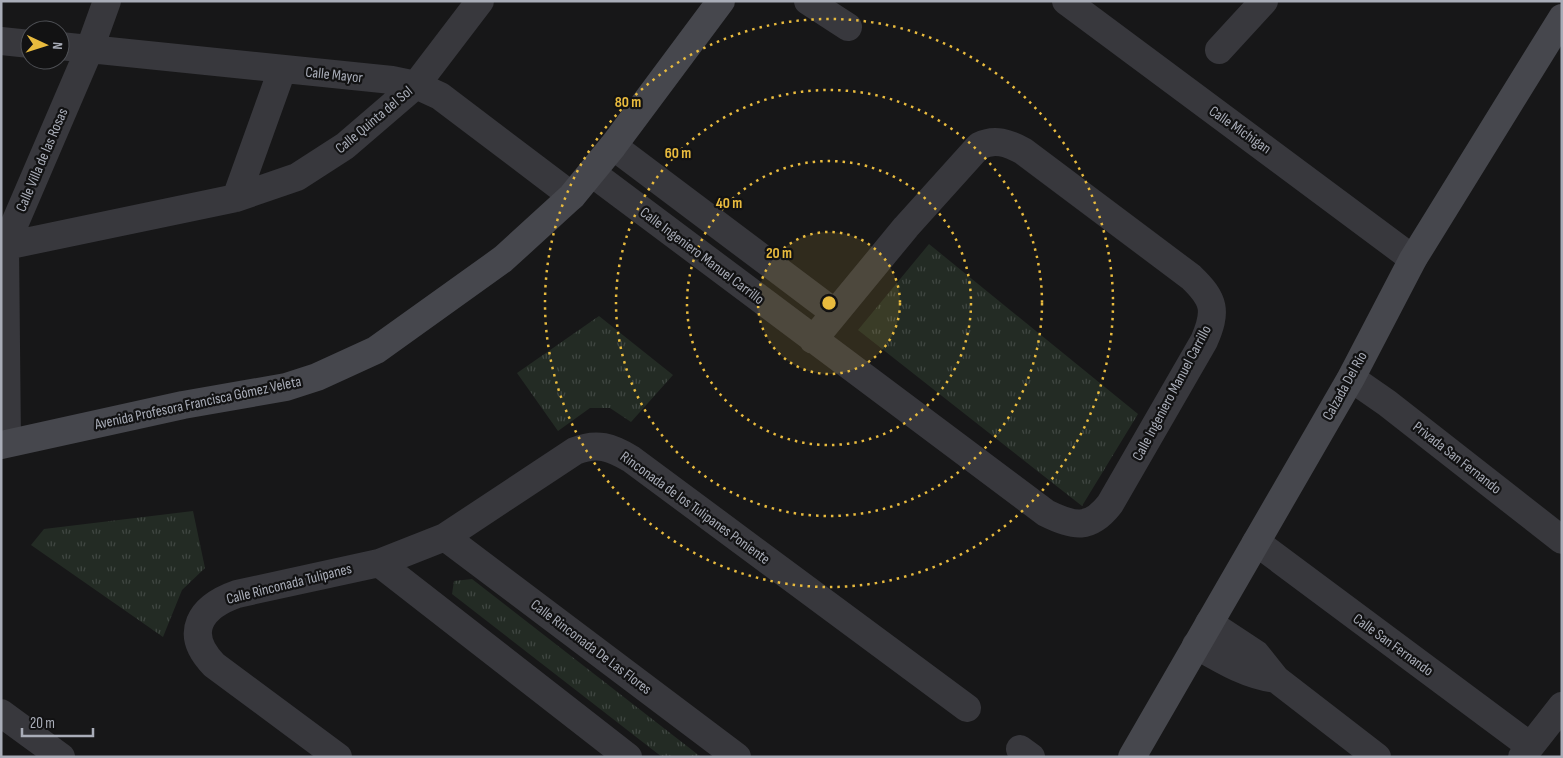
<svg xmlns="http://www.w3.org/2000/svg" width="1563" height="758" font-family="'Sofia Sans Condensed',sans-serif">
	<defs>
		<pattern id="grass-tufts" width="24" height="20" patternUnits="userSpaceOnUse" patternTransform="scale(1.25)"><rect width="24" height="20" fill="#232b24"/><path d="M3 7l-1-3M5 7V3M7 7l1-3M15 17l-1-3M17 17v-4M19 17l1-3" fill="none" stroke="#404742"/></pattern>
	</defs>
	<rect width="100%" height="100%" fill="#171718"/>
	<path fill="url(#grass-tufts)" d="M929,244L1138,414L1082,506L858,330Z
		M599,316L673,375L631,422L610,408H590L558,431L517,373Z
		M193,511L205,568L182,590L163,637L31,545L44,529Z
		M472,579L701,757H662L452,594L454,581Z"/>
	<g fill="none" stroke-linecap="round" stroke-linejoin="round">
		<path stroke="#38383d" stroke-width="28" d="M808,1L848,27
			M1066,1L1413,259
			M1,41L30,44
			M60,46L392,80L416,85L440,96L572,196
			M1219,50L1264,1
			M613,146L835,313
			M592,173L1046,513C1074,527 1090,530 1110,504L1204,341C1217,311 1215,300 1191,277L1023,151C1008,143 995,138 979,146L906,227L813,340
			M236,198L282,70
			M1,247L236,198L297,177L345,146L416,85L480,1
			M1351,378L1387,403L1562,540
			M7,443L5,246L90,48L107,1
			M445,537L737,757
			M1256,542L1530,746
			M379,563L628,757
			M1209,623L1256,654L1276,679L1377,757
			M1196,645C1222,660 1246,675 1276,679
			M1,713L61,757
			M1020,749L1031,757
			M338,757L214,665C183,633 200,607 237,594L379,563L445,537L575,451C597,442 611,447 631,459L967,708
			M1522,757L1562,706"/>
		<path stroke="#46474d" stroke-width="28" d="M1,445L183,405L286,387L317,377L376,350L503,259L572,196L613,146L721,1
			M1132,757L1351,378L1413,259L1562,18"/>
	</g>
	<circle cx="829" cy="303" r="71" fill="#e9bb3e" fill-opacity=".12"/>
	<g fill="none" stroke="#e9bb3e" stroke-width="2.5" stroke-dasharray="2.5 5">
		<circle cx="829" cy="303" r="71"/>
		<circle cx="829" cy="303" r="142"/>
		<circle cx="829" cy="303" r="213"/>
		<circle cx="829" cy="303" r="284"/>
	</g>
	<g text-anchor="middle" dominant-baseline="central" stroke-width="4.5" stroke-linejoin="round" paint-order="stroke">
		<g font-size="15" fill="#a9adb8" stroke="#121213">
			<text transform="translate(334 75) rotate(6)">Calle Mayor</text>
			<text transform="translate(374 120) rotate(-40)">Calle Quinta del Sol</text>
			<text transform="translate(1240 130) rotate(35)">Calle Míchigan</text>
			<text transform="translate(42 160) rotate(-67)">Calle Villa de las Rosas</text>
			<text transform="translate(702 256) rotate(37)">Calle Ingeniero Manuel Carrillo</text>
			<text transform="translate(1345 386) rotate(-61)">Calzada Del Río</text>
			<text transform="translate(1172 393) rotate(-62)">Calle Ingeniero Manuel Carrillo</text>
			<text transform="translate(198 403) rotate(-12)">Avenida Profesora Francisca Gómez Veleta</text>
			<text transform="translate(1457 458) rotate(38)">Privada San Fernando</text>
			<text transform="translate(695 508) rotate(36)">Rinconada de los Tulipanes Poniente</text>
			<text transform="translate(289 584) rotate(-14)">Calle Rinconada Tulipanes</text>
			<text transform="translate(1393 645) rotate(36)">Calle San Fernando</text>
			<text transform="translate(591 647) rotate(37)">Calle Rinconada De Las Flores</text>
		</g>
	</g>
	<circle cx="829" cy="303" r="8" fill="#e9bb3e" stroke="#121213" stroke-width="2.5"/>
	<g font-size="15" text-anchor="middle" font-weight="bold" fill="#e9bb3e" stroke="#121213" stroke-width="4.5" stroke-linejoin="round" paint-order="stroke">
		<text x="628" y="107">80 m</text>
		<text x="678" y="158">60 m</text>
		<text x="729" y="208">40 m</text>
		<text x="779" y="258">20 m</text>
	</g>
	<rect width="1563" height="758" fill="none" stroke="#a9adb8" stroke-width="5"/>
	<g transform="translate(45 45) rotate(94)"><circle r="24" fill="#121213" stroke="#4e5055"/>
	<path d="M0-4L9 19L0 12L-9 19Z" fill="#e9bb3e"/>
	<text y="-8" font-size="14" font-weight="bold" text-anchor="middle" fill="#a9adb8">N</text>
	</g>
	<path d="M22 728v8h71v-8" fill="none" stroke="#a9adb8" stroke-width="2.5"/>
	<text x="30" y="728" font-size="15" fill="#a9adb8" stroke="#121213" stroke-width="4" paint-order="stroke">20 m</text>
</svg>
